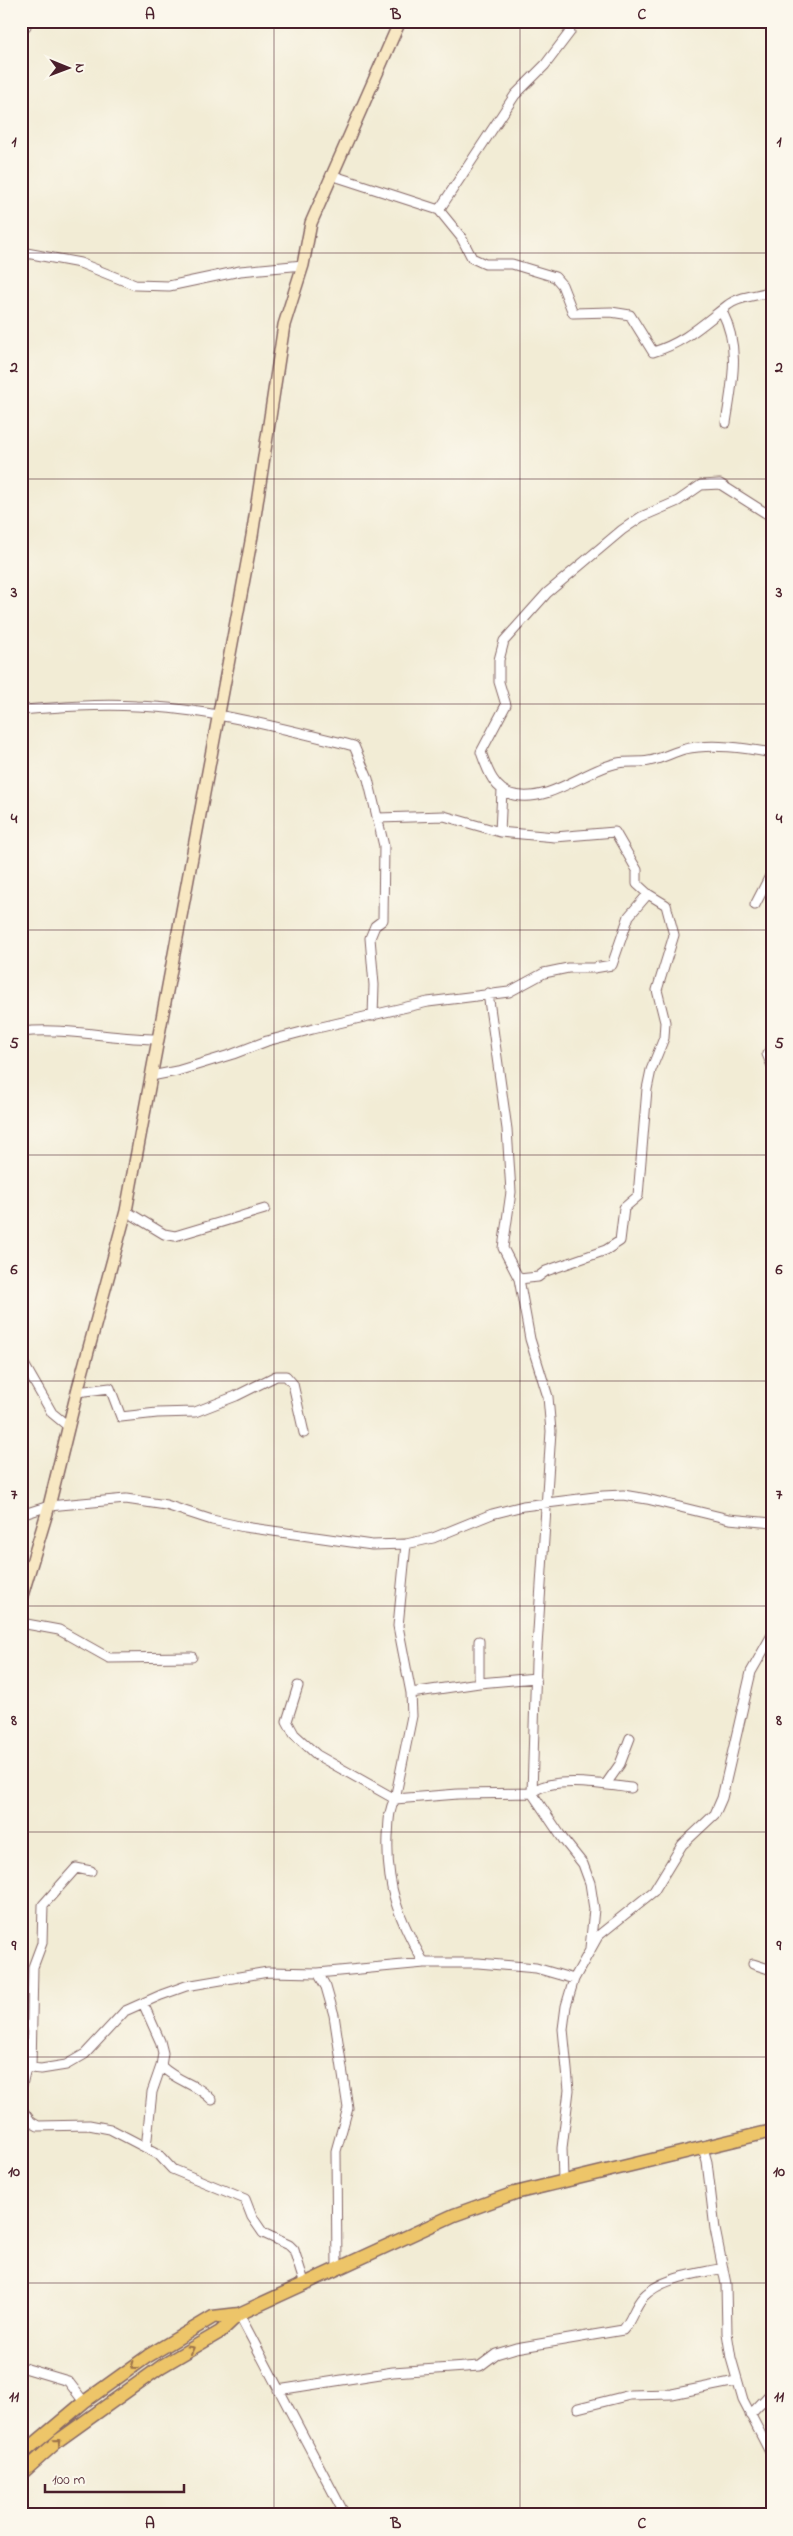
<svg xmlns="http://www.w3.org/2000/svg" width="793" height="2536" font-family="'Indie Flower',sans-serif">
	<rect width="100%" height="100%" fill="#fbf7ec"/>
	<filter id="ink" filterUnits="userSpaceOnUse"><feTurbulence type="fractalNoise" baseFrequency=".02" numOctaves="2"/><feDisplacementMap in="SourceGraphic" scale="10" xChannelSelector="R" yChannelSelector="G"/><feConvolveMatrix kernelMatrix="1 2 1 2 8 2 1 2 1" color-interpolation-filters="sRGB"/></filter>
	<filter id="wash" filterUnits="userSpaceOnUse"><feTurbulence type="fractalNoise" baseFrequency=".0096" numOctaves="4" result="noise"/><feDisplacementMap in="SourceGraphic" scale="20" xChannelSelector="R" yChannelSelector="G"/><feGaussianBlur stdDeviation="1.12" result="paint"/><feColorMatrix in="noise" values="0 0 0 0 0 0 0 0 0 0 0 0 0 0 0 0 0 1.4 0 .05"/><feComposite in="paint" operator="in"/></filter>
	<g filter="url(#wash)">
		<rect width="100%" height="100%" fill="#f2ecd5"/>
	</g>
	<g filter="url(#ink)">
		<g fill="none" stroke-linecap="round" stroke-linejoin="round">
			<defs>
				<path id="minor" d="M21,26H26
					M331,175L439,210L461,237L472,258L485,264H512L555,277L562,285L573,313L611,312L630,315L653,352C684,343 703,324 728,305C739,296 758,296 772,291
					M439,210L515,95L545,65L570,32
					M21,252L80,263L135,285L169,286L240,271L303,265
					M722,311C741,349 732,383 726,423
					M772,517L720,484L701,485L678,501L641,517L622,530L547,593L504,641L499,660V682L506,705L481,752C487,769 494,791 514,795C551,803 586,769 618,763C628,761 639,763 649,761C661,759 673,752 685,749C712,743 745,748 772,753
					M21,710C59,707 98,704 136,706C207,708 285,729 354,746L368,779L384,846L383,920L375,926L370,938L374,985L373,1016
					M378,818L444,816L500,832L555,837L615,832L637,870V884L648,894L666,905L674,935L657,990L665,1022L664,1038L651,1070L647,1089L638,1196L624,1208L620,1241L606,1250L546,1271L538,1277L519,1279
					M500,832L502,790
					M755,905L772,872
					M488,993L507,1129L511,1192L503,1248L519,1279L530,1339L548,1397L551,1431L536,1662L532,1793C550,1775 607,1785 631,1788
					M21,1032C68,1027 111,1039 158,1039
					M772,1049L767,1054L772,1066
					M151,1076L177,1071L233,1054L267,1041L313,1029L428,1002L509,992L544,973L568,968H594L612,965L629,916L648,894
					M126,1211L164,1234L175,1236L265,1209
					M21,1359L52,1413L69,1427
					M77,1392L110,1388L121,1417L157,1413L195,1412L236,1396L276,1376H286L293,1384L304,1433
					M21,1515L49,1506L126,1499L166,1505L212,1520L244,1527L372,1545L406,1544L433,1538L492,1514L523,1506L603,1496L623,1495L647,1499L729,1519L772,1523
					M406,1544L398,1626L411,1693L412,1716L395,1799C388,1811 389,1824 388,1837C386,1889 399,1918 424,1963
					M21,1623L59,1630L109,1658L192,1657
					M479,1641V1683L536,1678
					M298,1686L287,1721L294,1734L317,1755L395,1799L458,1794L532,1793L563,1839L583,1864L590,1883L594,1909L590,1948
					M411,1693L479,1683
					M606,1784L620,1764L630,1738
					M753,1964L772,1970
					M318,1973L326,1987L334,2015L348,2108L336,2151L337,2270
					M143,2003L160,2041L163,2053L161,2066L152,2092L146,2148
					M161,2066C179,2083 198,2084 212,2100
					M21,2067L41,2069L66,2065L85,2054L125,2011L161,1995L186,1986L268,1972L318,1973L424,1963H478L536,1968L574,1979
					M31,2068L33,1967L42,1943L43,1905L76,1868L91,1871
					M21,2089L26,2068
					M21,2108L31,2122L38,2126L89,2125L110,2129L158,2154L172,2169L245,2199L252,2217L263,2233L289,2245L294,2250L305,2285
					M703,2148L707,2162L715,2229L726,2284L727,2333L731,2358L743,2400L772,2456
					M563,2180L562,2148L569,2090L563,2029L566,2006L574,1979L598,1936L654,1891L682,1845L715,1814L722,1798L751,1672L772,1635
					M239,2314L345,2515
					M21,2367L68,2381L84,2402
					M278,2390L393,2372L480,2366L496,2354L516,2348L623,2330C632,2320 634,2307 643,2297C662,2277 698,2274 723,2268
					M578,2408L630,2395L672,2394L736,2381
					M750,2415L772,2392"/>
				<path id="secondary" d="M21,1599L49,1506L77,1392L126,1211L252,536L284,325L303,265L311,223L400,21"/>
				<path id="primary" d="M21,2455L84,2402L148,2356L213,2317L239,2314
					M21,2474L59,2440L162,2366L220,2332L239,2314L454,2215L515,2193L772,2131"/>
			</defs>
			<use href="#minor" stroke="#856766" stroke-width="11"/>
			<use href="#secondary" stroke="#856766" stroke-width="14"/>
			<use href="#primary" stroke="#856766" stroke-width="15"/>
			<use href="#minor" stroke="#fff" stroke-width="9"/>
			<use href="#secondary" stroke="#f8e8c3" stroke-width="11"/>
			<use href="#primary" stroke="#edc569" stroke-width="12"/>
		</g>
		<defs><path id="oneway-chevron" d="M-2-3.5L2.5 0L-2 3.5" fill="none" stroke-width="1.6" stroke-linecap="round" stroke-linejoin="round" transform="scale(1.25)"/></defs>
		<g stroke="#9c724a">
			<use href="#oneway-chevron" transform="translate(191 2349) rotate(-29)"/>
			<use href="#oneway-chevron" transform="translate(134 2366) rotate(144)"/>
			<use href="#oneway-chevron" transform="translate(58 2442) rotate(-40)"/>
		</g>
	</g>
	<path fill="none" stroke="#4a1f2b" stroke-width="1" stroke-opacity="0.55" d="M274,21V2515M520,21V2515M21,253H772M21,479H772M21,704H772M21,930H772M21,1155H772M21,1381H772M21,1606H772M21,1832H772M21,2057H772M21,2283H772"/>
	<rect width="793" height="2536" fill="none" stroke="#fbf7ec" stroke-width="55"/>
	<g transform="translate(68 68) rotate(91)" stroke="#fbf7ec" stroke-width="4" paint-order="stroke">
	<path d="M0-4L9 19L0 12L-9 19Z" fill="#4a1f2b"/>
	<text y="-8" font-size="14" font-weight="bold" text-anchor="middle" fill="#4a1f2b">N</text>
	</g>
	<path d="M45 2484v8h139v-8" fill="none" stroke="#4a1f2b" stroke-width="2.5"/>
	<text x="52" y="2484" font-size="15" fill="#4a1f2b" stroke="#fbf7ec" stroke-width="4" paint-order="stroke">100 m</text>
	<rect x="28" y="28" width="738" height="2480" fill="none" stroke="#4a1f2b" stroke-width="2"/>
	<g font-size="16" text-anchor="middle" font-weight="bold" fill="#4a1f2b">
		<text x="150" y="19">A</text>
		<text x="396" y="19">B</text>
		<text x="642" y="19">C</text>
		<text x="14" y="146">1</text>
		<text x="779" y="146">1</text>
		<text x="14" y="372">2</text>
		<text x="779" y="372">2</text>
		<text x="14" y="597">3</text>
		<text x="779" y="597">3</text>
		<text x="14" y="823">4</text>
		<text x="779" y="823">4</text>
		<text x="14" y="1048">5</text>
		<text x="779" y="1048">5</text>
		<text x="14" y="1274">6</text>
		<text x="779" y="1274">6</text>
		<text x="14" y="1499">7</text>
		<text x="779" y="1499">7</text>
		<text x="14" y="1725">8</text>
		<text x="779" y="1725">8</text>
		<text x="14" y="1950">9</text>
		<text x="779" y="1950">9</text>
		<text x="14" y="2176">10</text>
		<text x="779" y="2176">10</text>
		<text x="14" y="2401">11</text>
		<text x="779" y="2401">11</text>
		<text x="150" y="2528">A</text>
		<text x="396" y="2528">B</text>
		<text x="642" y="2528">C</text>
	</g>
</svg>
